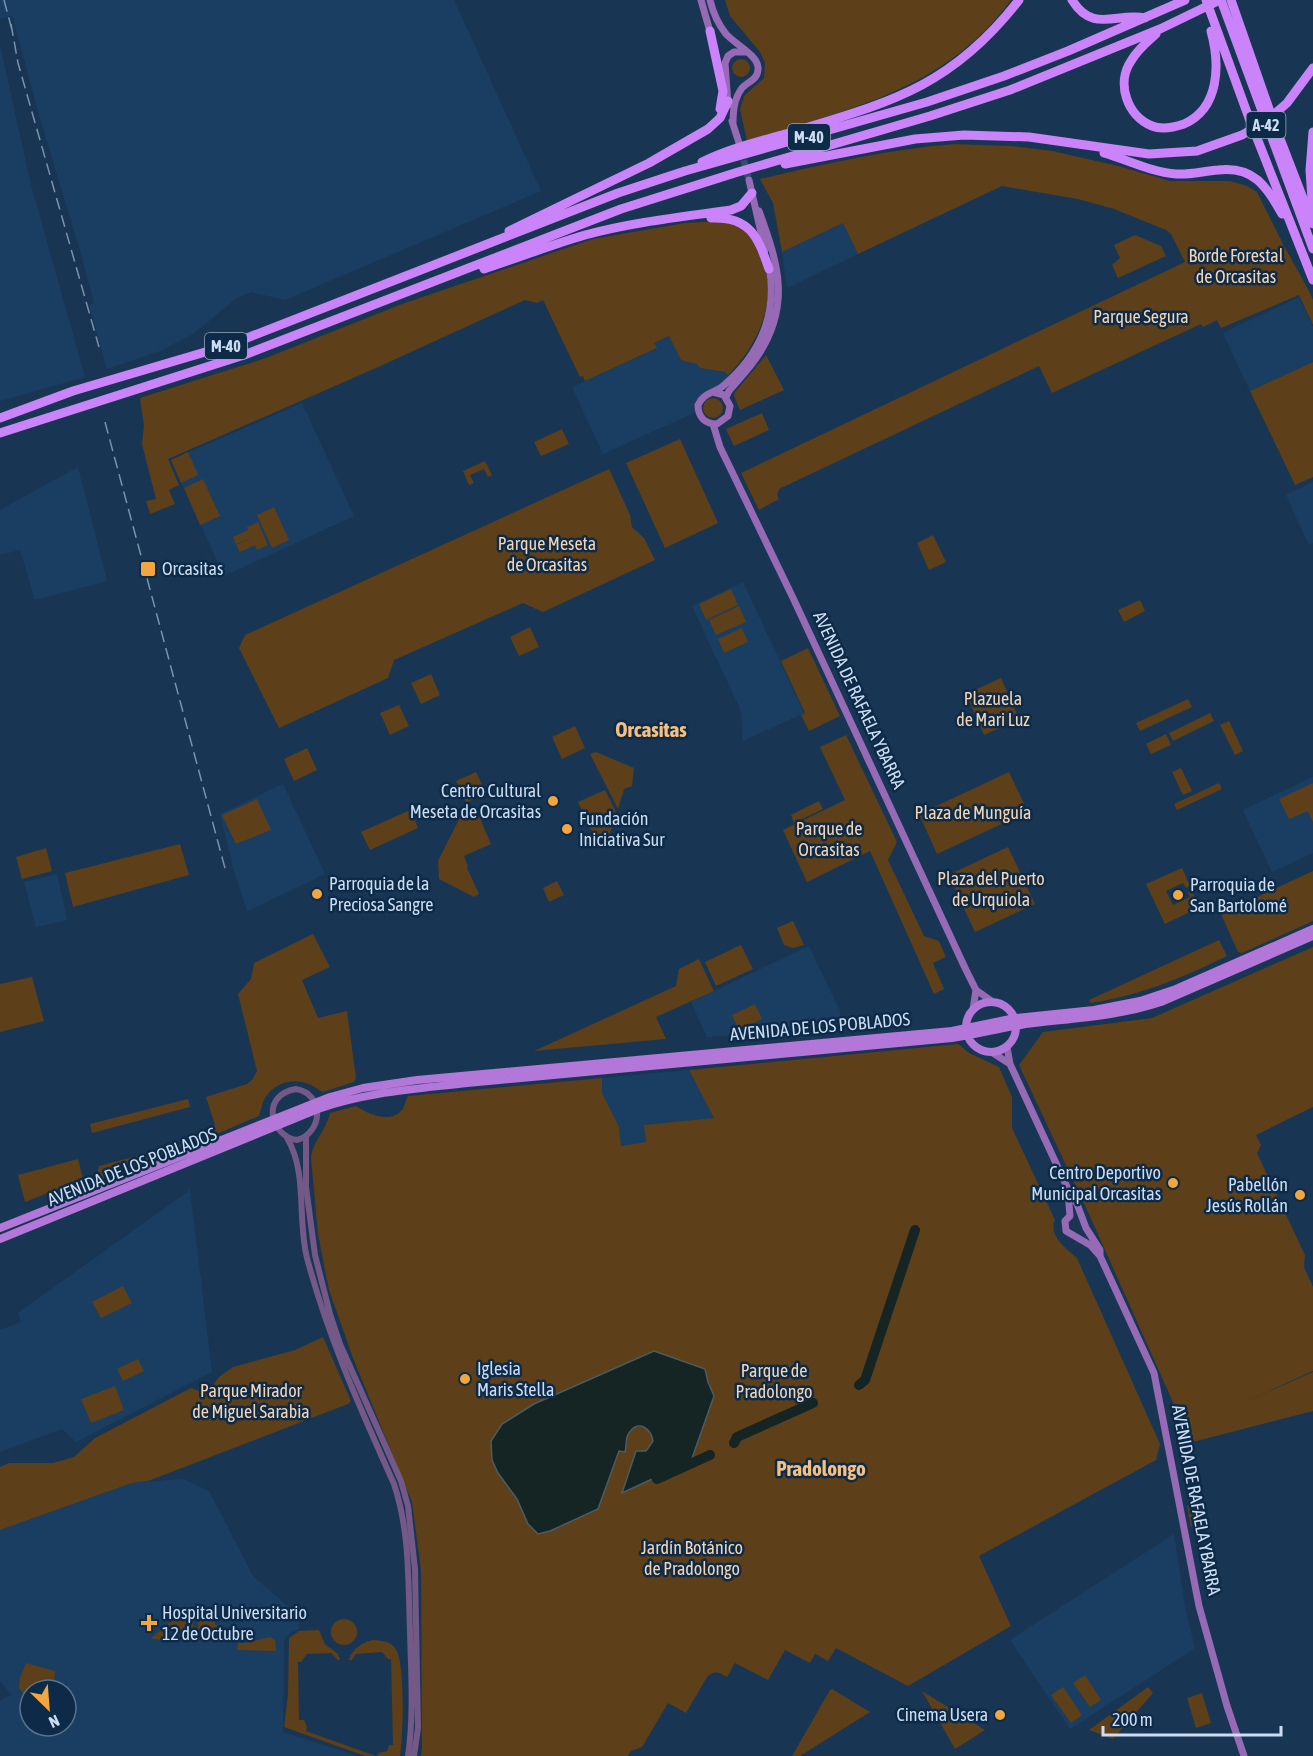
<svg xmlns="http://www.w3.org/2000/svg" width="1313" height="1756" viewBox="0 0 1313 1756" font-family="'Asap Condensed',sans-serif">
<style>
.built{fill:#1a3e62;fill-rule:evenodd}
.green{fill:#5d3f19}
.water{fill:#142524;stroke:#4b5c62;stroke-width:1.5}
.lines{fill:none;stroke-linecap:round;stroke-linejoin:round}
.river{stroke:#142524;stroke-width:10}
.secondary-tunnel{stroke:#334f6c;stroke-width:7;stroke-dasharray:7 3.5;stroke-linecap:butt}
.tertiary{stroke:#745887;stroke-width:6}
.secondary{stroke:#976ab5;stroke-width:7}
.primary{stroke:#b277d8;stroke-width:8}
.motorway{stroke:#ca83f8;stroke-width:9}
.rail{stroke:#7b92ab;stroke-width:1.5;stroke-dasharray:12 6;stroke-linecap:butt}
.poi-dot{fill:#f1a640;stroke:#0d2b49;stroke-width:2}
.labels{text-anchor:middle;stroke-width:5;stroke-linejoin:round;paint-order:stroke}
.shield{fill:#0d2b49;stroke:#93a8bf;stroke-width:1.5}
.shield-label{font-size:16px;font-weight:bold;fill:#ccddf1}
.park-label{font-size:18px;fill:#f5d5b1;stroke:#0d2b49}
.poi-label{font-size:18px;fill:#ccddf1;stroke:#0d2b49;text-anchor:start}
.street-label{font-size:18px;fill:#ccddf1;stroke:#0d2b49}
.quarter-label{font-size:21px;font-weight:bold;fill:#f4bf80;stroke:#0d2b49}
</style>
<rect width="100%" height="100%" fill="#183654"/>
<path class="built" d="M0,0H454L541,191L285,300L251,292L237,298L193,334L160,351L107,369L89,305L94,303L82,257L39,115L12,15L0,19Z
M0,45L31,185L85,377L0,401Z
M843,223L858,254L787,288L782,252Z
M1299,297L1313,327V362L1250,391L1223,333Z
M670,336L681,360L697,364L700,368L725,372L731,378L710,393L694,413L603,454L572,387L656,349L654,343Z
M302,403L354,516L224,576L171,460Z
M78,467L107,581L35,600L20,550L0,555V510Z
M1313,482V543L1309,545L1286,495Z
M743,582L804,713L743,741L741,711L692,606Z
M1313,777V853L1272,872L1243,810Z
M283,784L325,874L247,911L234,871L220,814Z
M57,874L67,920L36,927L24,882Z
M809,946L840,1011V1017L832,1028L707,1037L691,1002Z
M689,1070L715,1119L645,1125L646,1142L621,1146L602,1093V1078Z
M190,1190L212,1372L76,1442L62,1429L0,1452V1330L21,1322L18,1313Z
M183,1479L209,1491L253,1576L299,1616V1629L291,1632L284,1640L283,1732L357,1756H0V1700L12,1695L0,1681V1530L132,1483ZM30,1690H66V1726H30Z
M1174,1534L1185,1607L1195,1648L1070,1729L1010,1640Z"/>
<path class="green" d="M725,0H1011C944,91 848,109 747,141L740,109L744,96L764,78L765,63L760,52L730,16Z
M732 68a9 9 0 1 1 18 0a9 9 0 1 1-18 0Z
M955,144L1011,146L1052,151L1118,166L1170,181H1230L1247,186L1257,192L1283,244L1309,291L1313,300V325L1299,295L1221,328L1217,320L1203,327L1201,324L1052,393L1039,366L779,489L777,495L779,499L759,510L741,473L1185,262L1171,234L1166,230L1114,209L1078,199L1002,186L858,254L843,223L782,252L773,203L760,179C825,164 889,149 955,144Z
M724,221L748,230C753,242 760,253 764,264C777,305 756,347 728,375L725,372L700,368L697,364L681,360L669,336L654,343L657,348L585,381L583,376L580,377L543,300L537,303L525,300L376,368L168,459L179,485L169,490L175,504L150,514L146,501L156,499L142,444L144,426L140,398L266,358L402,304L593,239L685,223Z
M1135,235L1161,246L1166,256L1118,278L1112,265L1120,258L1114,245Z
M766,355L784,390L740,410L734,396L735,392Z
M1313,362V477L1295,485L1250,391Z
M703 408a10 10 0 1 1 20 0a10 10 0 1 1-20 0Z
M762,413L769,430L734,446L726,429Z
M562,429L569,444L541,456L534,442Z
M680,439L718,523L665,548L626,463Z
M188,452L198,475L181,483L171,460Z
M485,461L492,475L488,477L484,469L470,475L474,483L469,485L463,471Z
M609,469L630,515L632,527L644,538L655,560L543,612L523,603L394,660L388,678L279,728L239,648L245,635Z
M203,479L220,516L200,525L184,488Z
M274,507L289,540L272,548L257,515Z
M258,522L268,545L257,550L255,545L240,552L236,545L252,538L236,544L233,537L248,530L247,527Z
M933,535L946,562L929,570L917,543Z
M731,589L738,605L706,620L699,604Z
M1140,600L1145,611L1124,622L1118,610Z
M739,606L746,622L716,635L709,620Z
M530,627L539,647L519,656L510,637Z
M742,628L748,642L724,653L718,639Z
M808,648L840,716L809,731L801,715L805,713L781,661Z
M431,674L440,695L421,704L411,683Z
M1001,678L1019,719L984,735L966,694Z
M1188,699L1192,707L1140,731L1136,723Z
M399,705L409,726L390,735L380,713Z
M1210,713L1214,721L1173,741L1169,733Z
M1229,721L1243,751L1235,755L1220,725Z
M575,726L585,748L562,759L552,737Z
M1166,734L1171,745L1151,754L1146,744Z
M846,735L897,842L888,860L924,936L939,941L946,957L933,963L944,989L934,994L870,851L807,882L783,830L845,800L820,747Z
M307,748L317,770L294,781L284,759Z
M596,752L634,768L632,786L624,789L618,809L590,754Z
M1181,768L1192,791L1183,795L1172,772Z
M476,772L486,793L466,803L456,781Z
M1009,772L1028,812L937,854L919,814Z
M1219,783L1222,789L1177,810L1174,804Z
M1313,783V822L1308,811L1289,819L1279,799Z
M605,790L616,812L610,834L596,840L578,802Z
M257,799L271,830L236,844L222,815Z
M819,801L823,809L794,823L791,815Z
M476,809L491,844L464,856L468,866L467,868L479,894L474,897L439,879L438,861L454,829L461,816Z
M410,810L418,828L370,850L361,832Z
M180,844L189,875L73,907L65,873Z
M1008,847L1035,904L975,932L948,875Z
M46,848L52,871L22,879L16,857Z
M1182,868L1190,886L1186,888L1183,883L1166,891L1173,905L1190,897L1188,893L1192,891L1200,907L1165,924L1146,884Z
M1313,871V921L1242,953L1238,952L1221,914Z
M557,881L564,895L549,902L543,888Z
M793,921L804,945L793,948L784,945L777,928Z
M313,934L330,967L302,980L318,1018L347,1011L356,1078L354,1082L323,1092C318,1090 316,1087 311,1085C294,1077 275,1082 265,1098C262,1103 261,1110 259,1116L207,1138L209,1127L215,1125L206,1097L247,1084L252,1080L257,1071L238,994L251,979L254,963Z
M1219,940L1227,956C1180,979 1141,995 1090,1003L1089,1000Z
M741,945L753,969L716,986L705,962Z
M1313,947V1107L1256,1135L1261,1145L1257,1153L1305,1255L1304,1267L1313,1287V1371L1236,1406L1313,1372V1411L1189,1443L1180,1432L1185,1429L1088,1212L1019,1065L1043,1032L1152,1018Z
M699,959L714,991L656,1017L666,1039L534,1051L676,986L679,969Z
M32,977L44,1021L0,1032V984Z
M755,1004L762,1019L739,1030L732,1015Z
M958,1044L969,1053L999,1067L1012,1097V1128L1055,1220C1048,1236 1067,1249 1077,1258L1160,1444L1156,1460L979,1556L1011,1626L908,1686L836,1648L828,1661L815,1654L810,1663L785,1650L768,1680L735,1663L727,1677C719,1672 714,1670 707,1677L686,1713L668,1703L642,1747L631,1751L628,1756H421L422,1747L421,1570L412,1502L353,1358L329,1290L318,1234L311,1158C313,1140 325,1133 330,1113L356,1106C368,1114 390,1124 402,1110C404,1107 406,1100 408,1096L602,1078V1093L619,1127L621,1146L646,1142L644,1125L714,1118L689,1070Z
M188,1099L190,1107L92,1133L90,1124Z
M201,1139L107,1178H102L98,1172L99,1166Z
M78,1159L83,1179L25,1202L18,1175Z
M123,1286L132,1303L101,1318L92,1302Z
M323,1337L351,1401L348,1404L148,1481L132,1483L0,1530V1467L9,1463H53L74,1457L95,1438L191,1388L201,1392H208L220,1376L233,1367L295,1350Z
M138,1359L144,1371L123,1381L117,1369Z
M115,1386L124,1410L91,1423L81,1399Z
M1198,1502L1207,1512L1191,1527L1187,1506Z
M178,1616L193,1621V1637L170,1628L165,1641L151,1638Z
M211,1617L221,1633L198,1638V1622Z
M331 1632a13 13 0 1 1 26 0a13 13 0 1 1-26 0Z
M319,1630L325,1644L338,1654L340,1660H338L331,1653L307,1654L301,1662H298L299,1720H304L307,1727L306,1731L376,1756H365L284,1727L288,1694L289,1638L299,1631Z
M270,1637L275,1640L276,1651L237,1650L238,1643H246Z
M374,1640C382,1641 390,1641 395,1648C406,1661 403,1738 400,1756H377L379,1753L387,1751L389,1745H393L391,1659H388L382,1652L356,1654L352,1660H349C351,1650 364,1641 374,1640Z
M26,1663L55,1671L54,1685L52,1690H30V1702L19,1688L20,1678Z
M1085,1675L1101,1700L1090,1707L1073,1683Z
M1063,1687L1082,1715L1071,1723L1051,1695Z
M1148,1687L1153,1693L1113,1739L1089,1730Z
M832,1689L870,1712L800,1756H792L830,1690Z
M922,1691L985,1730L955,1749Z
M1202,1693L1211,1723L1196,1728L1187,1698Z"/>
<path class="water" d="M654,1351L705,1369L708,1382L714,1396L691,1461L622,1493L636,1451H646L653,1441C652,1429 638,1419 629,1433C625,1438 627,1445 625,1452L619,1451L598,1509L550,1531L538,1534L528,1524L517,1499L498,1473L492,1460L491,1441L502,1424L534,1404Z"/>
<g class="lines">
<path class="river" d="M859,1385L865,1380L915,1230
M734,1443L737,1437L813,1403
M656,1477L657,1479L710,1455"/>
<path class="secondary-tunnel" d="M741,150L749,180"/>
<path class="tertiary" d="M296,1089C325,1094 323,1133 297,1140C270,1136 260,1095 296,1089Z
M306,1136V1187L315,1255L330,1314L340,1344L401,1481L408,1506L415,1569L418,1728L414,1756
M287,1138C308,1173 297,1219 307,1258C328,1337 361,1410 394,1484C410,1532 408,1581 410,1631C411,1672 414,1715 408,1756"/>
<path class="secondary" d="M701,0L711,35
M710,0C713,13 718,24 726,34C735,44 757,55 758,67C759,80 748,81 742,88C734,99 733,111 733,124
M728,105L725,63L728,56L734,52H746
M732,121L739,143
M749,180L765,250
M713,392L724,395L730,406L728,416L717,424C705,424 698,417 698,405C703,393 714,393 723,386C760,355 778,314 769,266
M726,397L729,391C739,379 751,367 759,354C791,304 778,263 759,211
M713,424L720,447L794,600L966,970L976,990L993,1002
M973,1009L976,990
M1007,1047L1010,1064L1067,1187L1077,1204L1086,1228L1100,1250V1256L1154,1373L1199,1606L1227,1706L1244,1756
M993,1053L1010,1064
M1068,1192L1070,1216L1065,1221L1066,1231L1090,1245L1100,1256"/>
<path class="primary" d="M966 1027a25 25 0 1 1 50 0a25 25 0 1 1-50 0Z
M0,1228L330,1097L363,1088L417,1080L952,1031L1015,1018L1094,1010L1140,1001L1176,989L1313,929
M0,1239L318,1109C366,1092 416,1089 467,1083L952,1038C980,1034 1007,1026 1034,1023C1077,1018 1119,1016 1161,1002L1313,936"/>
<path class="motorway" d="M1072,0C1093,34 1117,12 1145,18
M1206,0L1249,118L1313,280
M1221,0L1313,249
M1231,0L1275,126L1313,224
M710,31L723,91L720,109
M1156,34C1147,42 1137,50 1131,61C1116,83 1127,116 1152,126C1162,130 1175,127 1184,124C1220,108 1220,64 1211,31
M1104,153C1128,160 1151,172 1176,174C1190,175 1204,171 1218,170C1254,166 1266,186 1282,214
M702,162C728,149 757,142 785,134C887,103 950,89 1019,0
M785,164L915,139L964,135L1029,137L1149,154L1197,151L1242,135L1269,119L1287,103L1313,68
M1313,215L1310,170L1313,132
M711,218C750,216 758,237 769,269
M509,231L649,163L708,129L720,118L728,101
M484,269C517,258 551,245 585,235C633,222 681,217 731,210L741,206L752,193
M0,418L73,391L229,345L618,193L685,171L927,102L1004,76L1068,51L1185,0
M0,433L244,355L621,209L738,172L930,116L1010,90L1160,29L1220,0"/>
<path class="rail" d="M4,0L12,30
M11,24L18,63L99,347
M105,422L226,872"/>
</g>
<g class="poi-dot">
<rect x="140" y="561" width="16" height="16" rx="3"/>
<circle cx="553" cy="801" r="6"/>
<circle cx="567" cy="829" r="6"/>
<circle cx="317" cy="894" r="6"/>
<circle cx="1178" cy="895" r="6"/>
<circle cx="1173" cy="1183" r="6"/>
<circle cx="1300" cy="1195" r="6"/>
<circle cx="465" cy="1379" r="6"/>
<path d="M146 1614h6v6h6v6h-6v6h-6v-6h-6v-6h6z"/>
<circle cx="1000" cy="1715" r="6"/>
</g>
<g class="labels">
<g class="shield">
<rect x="1246.5" y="112" width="39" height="26" rx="4.5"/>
<rect x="788" y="124" width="42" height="26" rx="4.5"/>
<rect x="205" y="333" width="42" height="26" rx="4.5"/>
</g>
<g class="shield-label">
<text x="1266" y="131">A-42</text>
<text x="809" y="143">M-40</text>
<text x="226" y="352">M-40</text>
</g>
<g class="park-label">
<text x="1236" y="262">Borde Forestal<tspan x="1236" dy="21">de Orcasitas</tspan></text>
<text x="1141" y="323">Parque Segura</text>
<text x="547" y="550">Parque Meseta<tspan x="547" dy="21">de Orcasitas</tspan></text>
<text x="993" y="705">Plazuela<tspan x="993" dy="21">de Mari Luz</tspan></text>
<text x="973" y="819">Plaza de Munguía</text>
<text x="829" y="835">Parque de<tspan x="829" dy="21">Orcasitas</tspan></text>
<text x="991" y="885">Plaza del Puerto<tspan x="991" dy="21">de Urquiola</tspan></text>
<text x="774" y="1377">Parque de<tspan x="774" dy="21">Pradolongo</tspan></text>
<text x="251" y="1397">Parque Mirador<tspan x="251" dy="21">de Miguel Sarabia</tspan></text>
<text x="692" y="1554">Jardín Botánico<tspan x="692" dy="21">de Pradolongo</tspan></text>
</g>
<g class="poi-label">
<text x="162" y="575">Orcasitas</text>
<text x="541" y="797" text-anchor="end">Centro Cultural<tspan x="541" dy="21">Meseta de Orcasitas</tspan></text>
<text x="579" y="825">Fundación<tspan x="579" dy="21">Iniciativa Sur</tspan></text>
<text x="329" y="890">Parroquia de la<tspan x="329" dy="21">Preciosa Sangre</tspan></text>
<text x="1190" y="891">Parroquia de<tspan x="1190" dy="21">San Bartolomé</tspan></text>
<text x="1161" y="1179" text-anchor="end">Centro Deportivo<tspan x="1161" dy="21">Municipal Orcasitas</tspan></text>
<text x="1288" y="1191" text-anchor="end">Pabellón<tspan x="1288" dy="21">Jesús Rollán</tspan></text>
<text x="477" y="1375">Iglesia<tspan x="477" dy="21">Maris Stella</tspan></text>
<text x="162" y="1619">Hospital Universitario<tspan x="162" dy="21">12 de Octubre</tspan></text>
<text x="988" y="1721" text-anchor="end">Cinema Usera</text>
</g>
<g class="street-label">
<text transform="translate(859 700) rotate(65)" y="6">AVENIDA DE RAFAELA YBARRA</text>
<text transform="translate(820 1027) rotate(-5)" y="6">AVENIDA DE LOS POBLADOS</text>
<text transform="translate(132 1167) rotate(-22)" y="6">AVENIDA DE LOS POBLADOS</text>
<text transform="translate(1196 1500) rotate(79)" y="6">AVENIDA DE RAFAELA YBARRA</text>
</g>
<g class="quarter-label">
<text x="651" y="737">Orcasitas</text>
<text x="821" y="1476">Pradolongo</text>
</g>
</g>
<g transform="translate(48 1708) rotate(155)"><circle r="28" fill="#0d2b49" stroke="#59728c" stroke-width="1.5"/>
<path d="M0-4.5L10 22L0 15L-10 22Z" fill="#f1a640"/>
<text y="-9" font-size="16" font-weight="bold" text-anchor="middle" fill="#ccddf1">N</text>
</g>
<path d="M1103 1726v9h178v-9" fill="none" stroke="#ccddf1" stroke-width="3"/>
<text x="1112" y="1726" font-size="18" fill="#ccddf1" stroke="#0d2b49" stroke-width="4.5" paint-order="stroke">200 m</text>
</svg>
